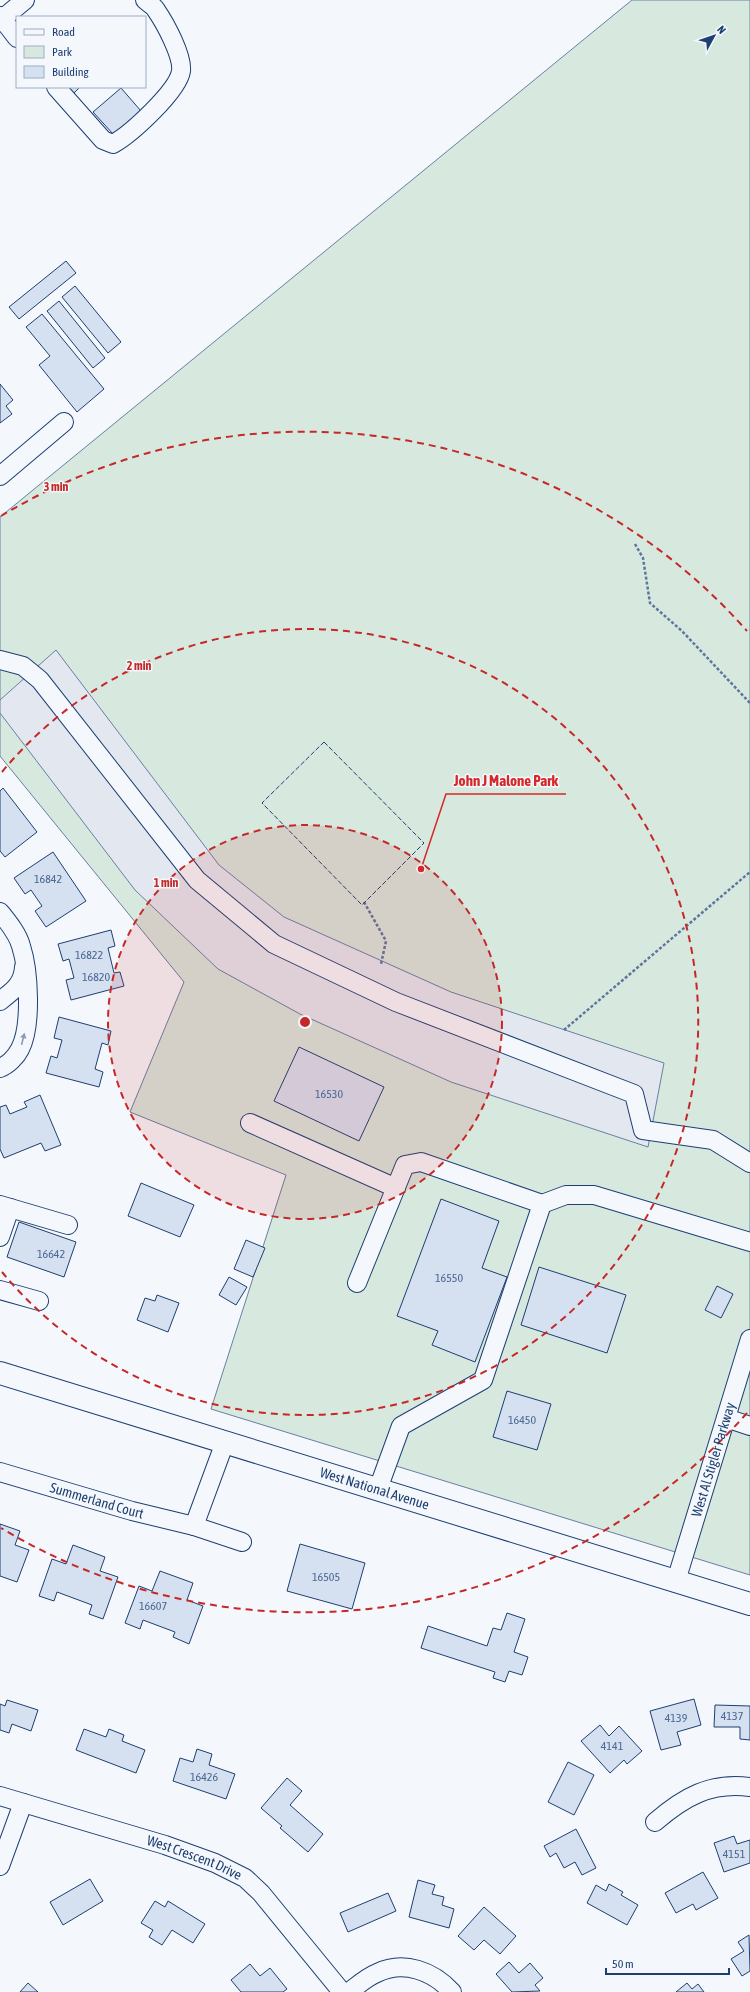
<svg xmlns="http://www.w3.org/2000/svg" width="750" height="1992" viewBox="0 0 750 1992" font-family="'Asap Condensed',sans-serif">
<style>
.green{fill:#d7e8df;stroke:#687fa3}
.parking{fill:#e3e8f0;stroke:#687fa3}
.building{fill:#d5e0f0;stroke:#1d3f73}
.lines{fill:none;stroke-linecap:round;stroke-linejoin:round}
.minor-casing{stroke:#1d3f73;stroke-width:20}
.major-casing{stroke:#1d3f73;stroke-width:24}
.path{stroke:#5e769c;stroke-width:2.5;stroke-dasharray:3 2;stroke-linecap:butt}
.minor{stroke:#f4f7fb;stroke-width:18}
.major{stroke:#f4f7fb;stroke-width:22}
.fence{stroke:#1d3f73;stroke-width:1;stroke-dasharray:5 2;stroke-linecap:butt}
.oneway{fill:#889bb7}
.ring{fill:none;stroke:#c62828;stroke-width:2;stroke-dasharray:7 5}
.labels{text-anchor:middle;stroke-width:3;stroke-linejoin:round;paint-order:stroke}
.number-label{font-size:12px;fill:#4b6792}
.street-label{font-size:14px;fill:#1d3f73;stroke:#f4f7fb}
.centre{fill:#c62828;stroke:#f4f7fb;stroke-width:2}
.ring-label{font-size:12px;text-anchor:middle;font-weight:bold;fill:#c62828;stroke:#f4f7fb;stroke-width:3;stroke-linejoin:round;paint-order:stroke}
.leader{fill:none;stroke:#d62828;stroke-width:1.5}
.callout-dot{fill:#d62828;stroke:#f4f7fb;stroke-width:1.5}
.callout-label{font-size:15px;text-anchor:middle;font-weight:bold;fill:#d62828;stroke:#f4f7fb;stroke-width:3;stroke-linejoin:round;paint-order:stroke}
</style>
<rect width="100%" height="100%" fill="#f4f7fb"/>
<path class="green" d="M632,0H750V1575L211,1409L286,1175L130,1112L184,982L0,756V517Z"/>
<path class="parking" d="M56,650L219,865L284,917L451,992L664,1063L648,1147L451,1082L300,1014L218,969L135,890L0,713V700Z"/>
<path class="building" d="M66,87H80L73,94Z
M121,88L141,111L114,135L93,112Z
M66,261L76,273L19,319L9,307Z
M75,286L121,342L108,353L62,297Z
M59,301L105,358L93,368L47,311Z
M42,314L104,389L77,412L39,365L50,356L26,327Z
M0,384L13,400L6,406L12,414L0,423Z
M3,788L37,832L5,857L0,851V791Z
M53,852L86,901L46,927L35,911L42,906L31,890L25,894L14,878Z
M111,930L115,946L108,948L114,973L120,972L124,986L71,1000L66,980L74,978L69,959L63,961L58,944Z
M59,1017L111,1031L108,1045L102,1043L95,1069L103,1072L99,1087L46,1073L51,1056L57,1058L62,1040L54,1038Z
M299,1047L384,1087L359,1141L274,1101Z
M40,1095L61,1145L45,1151L41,1143L4,1158L0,1149V1107L6,1105L10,1114L27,1107L24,1102Z
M141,1183L194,1205L180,1237L128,1216Z
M441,1199L499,1221L482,1268L507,1277L475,1362L432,1345L438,1331L397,1316Z
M19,1222L76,1242L64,1277L7,1257Z
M246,1240L265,1248L253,1277L234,1269Z
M539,1267L626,1295L607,1353L521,1325Z
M229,1277L247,1287L236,1305L219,1295Z
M717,1286L733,1294L721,1318L705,1310Z
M157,1295L179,1303L168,1332L137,1320L145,1298L155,1301Z
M507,1391L551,1404L537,1450L493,1437Z
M0,1524L20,1531L15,1545L29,1550L17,1582L0,1576Z
M300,1544L365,1563L352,1609L287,1591Z
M73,1545L105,1557L100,1571L118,1577L103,1619L89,1614L92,1605L57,1592L54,1601L39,1596L52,1559L66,1564Z
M160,1571L193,1583L187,1600L203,1606L189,1644L173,1637L175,1632L143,1620L140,1629L125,1623L139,1586L152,1591Z
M507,1613L525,1619L514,1652L528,1657L522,1675L509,1671L505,1682L493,1678L495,1672L421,1648L428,1626L487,1646L493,1628L501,1630Z
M694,1699L701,1725L677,1732L681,1745L661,1750L650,1711Z
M7,1700L38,1710L31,1731L12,1724L9,1733L0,1730V1704L5,1706Z
M715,1705L750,1706V1740L740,1739V1727H714Z
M600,1725L609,1736L619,1726L642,1751L627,1764L624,1760L610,1773L581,1741Z
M84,1729L106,1737L109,1729L124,1735L122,1741L145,1750L136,1773L76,1750Z
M197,1749L212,1754L209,1765L235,1774L226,1799L173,1781L180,1758L193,1762Z
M568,1762L594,1775L574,1815L548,1802Z
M287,1778L302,1791L290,1805L323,1834L308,1852L280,1828L282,1826L261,1808Z
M576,1829L596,1868L582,1875L575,1862L564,1868L556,1853L550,1857L544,1846Z
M734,1836L737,1844L750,1840V1863L724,1872L714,1843Z
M703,1872L718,1898L696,1910L693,1904L676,1913L665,1893Z
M90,1879L103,1901L63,1925L50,1902Z
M418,1880L435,1885L432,1894L444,1897L442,1905L454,1909L449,1928L409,1917Z
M609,1884L623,1892L621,1895L638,1905L627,1925L587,1903L596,1885L606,1891Z
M388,1893L396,1911L348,1932L340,1913Z
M155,1901L165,1907L168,1901L205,1924L193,1943L172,1930L162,1945L149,1937L153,1930L141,1923Z
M484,1907L516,1936L500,1954L484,1940L474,1950L458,1936Z
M749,1935L750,1971L742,1976L731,1959L744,1951L738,1942Z
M509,1962L519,1973L530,1963L543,1978L535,1985L540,1991L512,1992L496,1974Z
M250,1964L260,1976L270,1968L287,1989L283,1992H241L231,1980Z
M28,1983L38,1992H20Z
M687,1983L692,1989L698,1984L704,1992H676Z"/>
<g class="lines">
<g class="minor-casing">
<g id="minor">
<path d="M0,16L17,38"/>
<path d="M2,19L25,0"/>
<path d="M56,87L103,140L113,144C131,134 178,91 181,71C183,56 165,23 156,10C154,6 148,3 145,0"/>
<path d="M0,476L64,422"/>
<path d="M0,660L23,666L40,680L197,880L274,944L396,1002L634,1094L643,1130L713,1140L750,1163"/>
<path d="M0,912C8,922 18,934 21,946C29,971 32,1026 20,1049C16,1057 8,1065 0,1068"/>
<path d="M0,1001C13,991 23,984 24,967"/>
<path d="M250,1123L396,1188"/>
<path d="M0,1205L68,1225"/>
<path d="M0,1237L10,1208"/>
<path d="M357,1283L405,1165L421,1162L542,1204"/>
<path d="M0,1290L39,1301"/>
<path d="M726,1418L750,1426"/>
<path id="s1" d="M0,1472L132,1511L194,1526L242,1542"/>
<path d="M378,1489L401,1426L483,1380L542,1204L566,1195H594L750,1242"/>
<path d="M194,1526L225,1442"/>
<path id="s2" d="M676,1581L750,1339"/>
<path id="s3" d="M0,1796L165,1845L215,1863L245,1878L261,1893L342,1992"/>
<path d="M655,1822C684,1797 710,1782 750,1787"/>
<path d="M0,1866L23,1803"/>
<path d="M349,1992C358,1985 367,1977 377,1973C404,1960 433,1971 452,1992"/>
</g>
</g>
<g class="major-casing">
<g id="major">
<path id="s4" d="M0,1373L750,1604"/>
</g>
</g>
<path class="path" d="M635,544L643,558L650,603L682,631L750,703
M364,902L386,941L381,964
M564,1030L750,872"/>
<use href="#minor" class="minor"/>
<use href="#major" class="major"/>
<path class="fence" d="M324,742L424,843L362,905L262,803Z"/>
</g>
<defs><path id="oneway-solid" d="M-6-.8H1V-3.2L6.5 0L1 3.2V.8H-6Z"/></defs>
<use class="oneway" href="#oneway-solid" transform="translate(23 1039) rotate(-76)"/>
<circle cx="305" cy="1022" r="197" fill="#c62828" fill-opacity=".12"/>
<g class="ring">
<circle cx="305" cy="1022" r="197"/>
<path d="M2 772A393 393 0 1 1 2 1272"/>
<path d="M747 1413A590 590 0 0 1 1 1528M1 516A590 590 0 0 1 747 631"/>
</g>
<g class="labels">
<g class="number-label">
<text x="48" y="883">16842</text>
<text x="89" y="959">16822</text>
<text x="96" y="981">16820</text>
<text x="329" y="1098">16530</text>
<text x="51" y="1258">16642</text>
<text x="449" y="1282">16550</text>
<text x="522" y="1424">16450</text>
<text x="326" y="1581">16505</text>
<text x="153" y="1610">16607</text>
<text x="732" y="1720">4137</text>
<text x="676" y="1722">4139</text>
<text x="612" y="1750">4141</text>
<text x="204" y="1781">16426</text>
<text x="734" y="1858">4151</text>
</g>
<g class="street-label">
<text dy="5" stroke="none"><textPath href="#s2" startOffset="127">West Al Stigler Parkway</textPath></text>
<text dy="5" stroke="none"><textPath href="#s4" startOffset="392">West National Avenue</textPath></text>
<text dy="5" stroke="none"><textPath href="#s1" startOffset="101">Summerland Court</textPath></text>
<text dy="5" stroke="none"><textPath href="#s3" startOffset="204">West Crescent Drive</textPath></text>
</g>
</g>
<circle cx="305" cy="1022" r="6" class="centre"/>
<g class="ring-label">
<text x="56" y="491">3 min</text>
<text x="139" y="670">2 min</text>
<text x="166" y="887">1 min</text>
</g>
<path class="leader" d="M421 869L446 794H566"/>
<circle class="callout-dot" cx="421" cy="869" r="4"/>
<g class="callout-label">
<text x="506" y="786">John J Malone Park</text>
</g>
<rect x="16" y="16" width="130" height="72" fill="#f4f7fb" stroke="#9eadc5"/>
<rect x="24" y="29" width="20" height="6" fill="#f4f7fb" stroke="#9eadc5"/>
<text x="52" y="36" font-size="12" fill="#1d3f73">Road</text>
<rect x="24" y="46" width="20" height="12" fill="#d7e8df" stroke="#9eadc5"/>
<text x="52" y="56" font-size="12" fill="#1d3f73">Park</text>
<rect x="24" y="66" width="20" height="12" fill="#d5e0f0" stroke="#9eadc5"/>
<text x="52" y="76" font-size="12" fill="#1d3f73">Building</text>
<g transform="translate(714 36) rotate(50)" stroke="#f4f7fb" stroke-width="3" paint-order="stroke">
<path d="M0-3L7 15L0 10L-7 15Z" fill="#1d3f73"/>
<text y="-6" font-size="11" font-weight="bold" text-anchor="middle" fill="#1d3f73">N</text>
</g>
<path d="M606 1968v6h123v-6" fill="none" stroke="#1d3f73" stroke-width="2"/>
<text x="612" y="1968" font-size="12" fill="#1d3f73" stroke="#f4f7fb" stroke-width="3" paint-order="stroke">50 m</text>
</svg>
